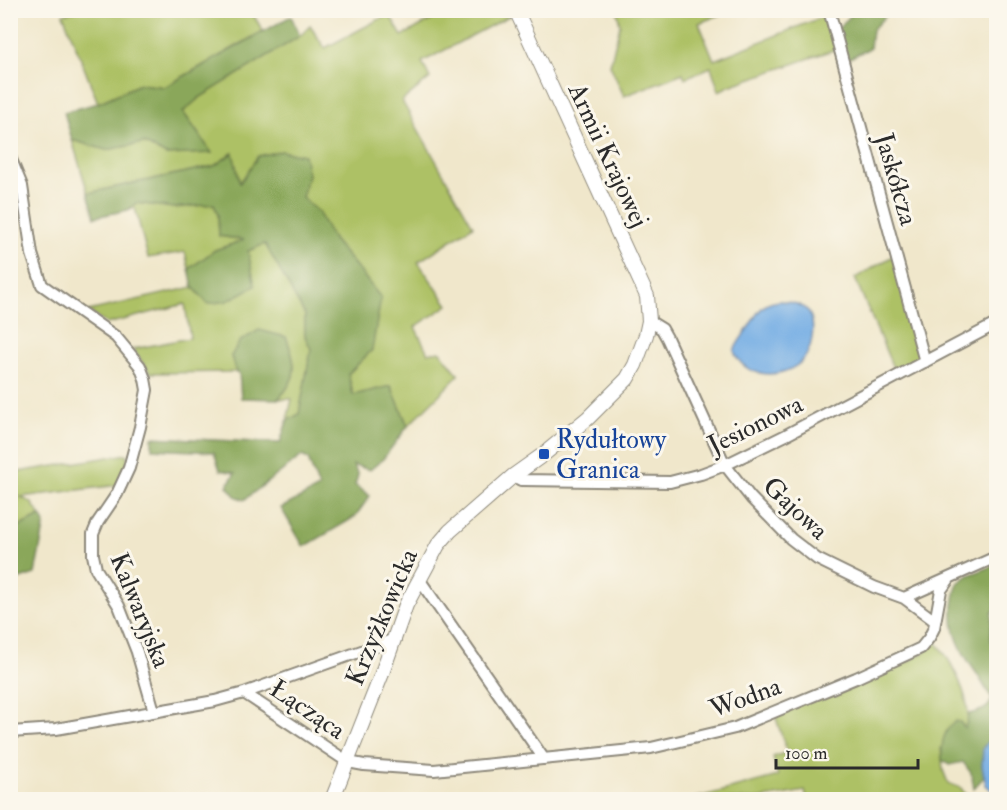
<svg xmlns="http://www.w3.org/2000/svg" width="1007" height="810" viewBox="0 0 1007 810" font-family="'IM FELL Double Pica',serif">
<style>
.green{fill:#adc165;stroke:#6c7648;stroke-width:1.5}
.forest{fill:#8aa75a;stroke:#5a6942;stroke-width:1.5}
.water{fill:#74ade4;stroke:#506c88;stroke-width:1.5}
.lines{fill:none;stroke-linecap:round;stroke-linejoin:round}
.minor-casing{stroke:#8e897b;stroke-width:14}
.tertiary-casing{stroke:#8e897b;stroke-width:16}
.minor{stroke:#fff;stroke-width:10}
.tertiary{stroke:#fff;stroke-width:14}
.transit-dot{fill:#1a4fb4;stroke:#fbf7ec;stroke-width:2}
.labels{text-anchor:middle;stroke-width:6;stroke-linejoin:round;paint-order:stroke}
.street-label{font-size:26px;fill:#2b2b2b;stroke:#fbf7ec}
.transit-label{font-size:26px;fill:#164399;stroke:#fbf7ec;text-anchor:start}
</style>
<rect width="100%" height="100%" fill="#fbf7ec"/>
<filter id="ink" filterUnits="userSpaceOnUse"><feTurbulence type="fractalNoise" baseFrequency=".0167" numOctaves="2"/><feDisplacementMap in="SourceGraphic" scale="12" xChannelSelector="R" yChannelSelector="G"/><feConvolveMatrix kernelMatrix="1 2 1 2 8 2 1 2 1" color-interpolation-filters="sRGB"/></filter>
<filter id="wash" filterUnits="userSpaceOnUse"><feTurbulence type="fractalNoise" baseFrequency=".008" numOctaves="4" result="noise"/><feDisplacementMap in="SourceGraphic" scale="24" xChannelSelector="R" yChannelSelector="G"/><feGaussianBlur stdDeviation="1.35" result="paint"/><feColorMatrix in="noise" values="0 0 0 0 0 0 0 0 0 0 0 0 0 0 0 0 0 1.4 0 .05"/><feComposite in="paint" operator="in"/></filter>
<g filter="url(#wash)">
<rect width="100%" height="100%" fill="#f0e7cb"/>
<path class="green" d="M79,10L251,11L263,31L165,87L140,84L98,103L63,14Z
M448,11H510L511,15L422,62L430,78L402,101L473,226L418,262L448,305L415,327L428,353L440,351L459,375L408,426L391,386L354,396L348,374L372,350L359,270L334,241L318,212L302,197L308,175L239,183L232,153L214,166L88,193L72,140L106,150L144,143L166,155L211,152L183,112L199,98L300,36L310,26L325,48L389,14L402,36Z
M617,11H730L699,23L714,60L825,16L836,49L729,86L719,91L711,67L685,78L683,73L624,96L610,65L620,25Z
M136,203L174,208L214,204L218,215L219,236L245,240L215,250L189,269L185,252L148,258L135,208L128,210Z
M265,243L305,315V336L311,349L299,417L287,421L292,399H278C300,377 296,364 286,337L231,356L236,372L150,373L133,349L190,338L185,304L107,324L88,311L193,287L208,304L248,251Z
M893,256L921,360L896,375L855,278Z
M127,454L128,463L119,485L21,497L31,502L41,516L11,530L12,473Z
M934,640C950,657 975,703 966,727C963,735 948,743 941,748L943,770L948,783L961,788L969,799H807L805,791L759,799L689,800L778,776L773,757L787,752L774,712L911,660L924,652Z"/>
<path class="forest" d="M855,11H890L872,30L870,48L844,61L836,31Z
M291,16L300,36L199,98L183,112L212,153L166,155L144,143L106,150L72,140L64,112L98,103L140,84L165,87Z
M281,151L304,155L308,175L302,197L318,212L334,241L359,270L381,298L372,350L348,374L353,395L391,386L408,426L383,459L370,470L353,465L358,475L355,485L370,496L355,517L304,547L281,508L319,488L308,459L302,456L244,500L235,496L227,486L235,473L220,470L214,452L152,449V437L280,443L287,421L299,414L311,349L305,336V315L265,244L248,251L255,286L227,301L208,304L193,287L189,269L215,250L244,240L219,236L218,215L214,204L174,208L136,203L128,210L95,217L88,193L214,166L233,153L240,183L258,156Z
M259,330L286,337C296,364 300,377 278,399L241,398L239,373L236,372L231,356L240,341Z
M41,516L45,523L35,574L17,580L11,581V530Z
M996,565V608L992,613L991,640L996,648V731L983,748L984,777L974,788L971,773L963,762L949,765L942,760C941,744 943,730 956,721L960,722L965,728L969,714C980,711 989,710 992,698C986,690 982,682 977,674C955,645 946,619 958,583L969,575Z"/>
<path class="water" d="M782,301C790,302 803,305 808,311C817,325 812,353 800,363C779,380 744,378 734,351C737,343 742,337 747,330C757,314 761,301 782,301Z
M996,731V795L986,785L982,766L983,748Z"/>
</g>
<g filter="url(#ink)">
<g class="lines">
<g class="minor-casing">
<path id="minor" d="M829,10L925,362
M10,157L22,186L32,254L42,285L116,337L140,366L145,379L147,390L140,427L129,468L117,494L98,522L93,534V555L96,569L119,606L137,652L154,711
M649,321L662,329L667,338L725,465L751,498L791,539L817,559L874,587L904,598L996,557
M513,476L521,480L670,482L701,474L725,465L786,435L996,324
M419,579L544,759
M904,598L935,621
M244,693L348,762L364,765L434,770L651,748L735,728L856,678L921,648L929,638L934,628L941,590L949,579
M10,732L56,729L215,701L244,693L395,639"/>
</g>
<g class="tertiary-casing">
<path id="tertiary" d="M332,800L381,676L406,605L438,545L450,531L513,476L544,454L588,418L627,379L635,365L646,335L649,321L647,296L516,10"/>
</g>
<use href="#minor" class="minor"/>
<use href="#tertiary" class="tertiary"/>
</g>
</g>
<rect class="transit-dot" x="538" y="448" width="12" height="12" rx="3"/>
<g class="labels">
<g class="street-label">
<text transform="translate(609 155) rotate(65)" y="9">Armii Krajowej</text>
<text transform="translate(897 179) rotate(74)" y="9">Jaskółcza</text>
<text transform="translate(755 424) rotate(-26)" y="9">Jesionowa</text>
<text transform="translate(796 508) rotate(43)" y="9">Gajowa</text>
<text transform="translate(141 610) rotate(68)" y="9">Kalwaryjska</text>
<text transform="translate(381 617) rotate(-67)" y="9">Krzyżkowicka</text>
<text transform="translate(745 697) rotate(-20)" y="9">Wodna</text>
<text transform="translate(308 709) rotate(34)" y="9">Łącząca</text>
</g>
<g class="transit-label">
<text x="556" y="448">Rydułtowy<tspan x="556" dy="30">Granica</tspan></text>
</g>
</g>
<rect width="1007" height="810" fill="none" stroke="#fbf7ec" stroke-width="36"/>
<path d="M776 759v9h142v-9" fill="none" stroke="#2b2b2b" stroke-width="3"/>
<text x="785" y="759" font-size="18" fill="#2b2b2b" stroke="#fbf7ec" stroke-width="4.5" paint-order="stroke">100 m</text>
</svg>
